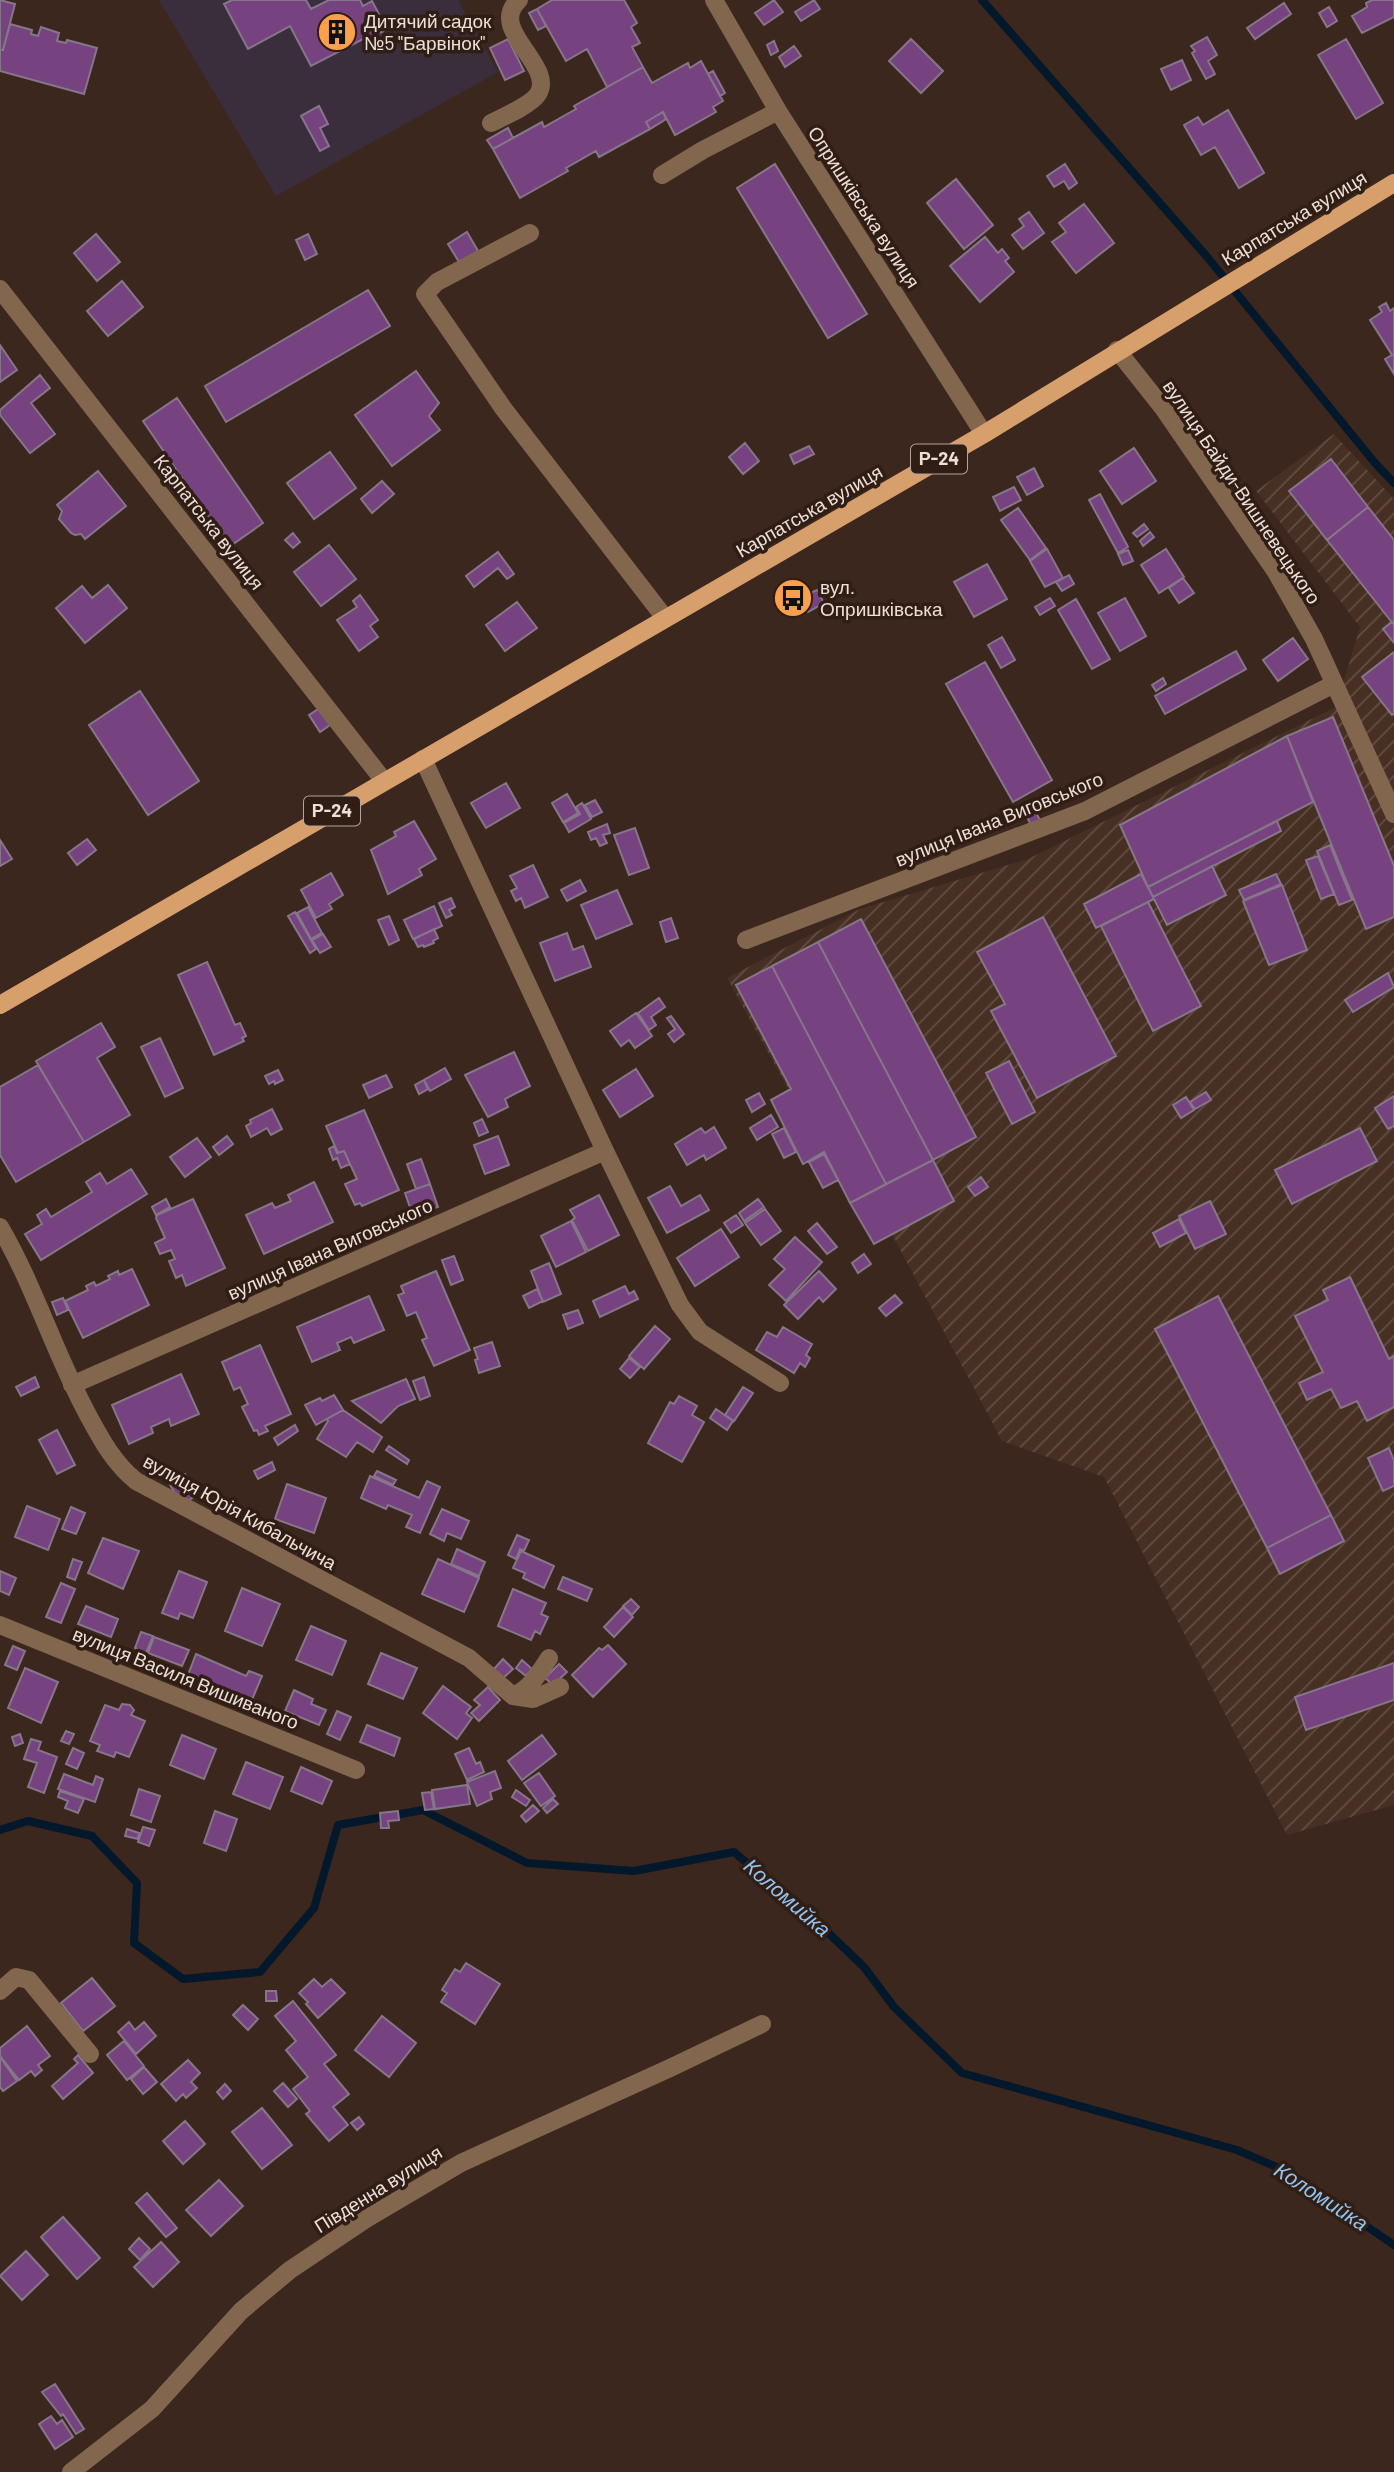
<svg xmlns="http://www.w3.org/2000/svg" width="1394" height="2472" viewBox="0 0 1394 2472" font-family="Barlow,sans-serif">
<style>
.industrial{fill:url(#industrial-furrows)}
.education{fill:#3b2e3c}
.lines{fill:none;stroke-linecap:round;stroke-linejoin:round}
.stream{stroke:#03182a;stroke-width:8}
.building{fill:#764280;stroke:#867689;stroke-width:2}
.minor{stroke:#82674e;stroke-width:18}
.major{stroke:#d79f6b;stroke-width:18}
.labels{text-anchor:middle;stroke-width:7;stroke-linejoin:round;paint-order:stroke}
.shield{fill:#301d14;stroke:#b4a49d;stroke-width:2}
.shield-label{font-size:18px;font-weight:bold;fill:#ecded8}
.poi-label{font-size:19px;fill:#ecded8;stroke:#301d14;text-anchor:start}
.street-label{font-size:19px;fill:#ecded8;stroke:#301d14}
.water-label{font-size:21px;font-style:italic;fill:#90c4f2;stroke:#301d14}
</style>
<defs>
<pattern id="industrial-furrows" width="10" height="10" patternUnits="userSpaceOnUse" patternTransform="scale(1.75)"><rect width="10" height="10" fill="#482f23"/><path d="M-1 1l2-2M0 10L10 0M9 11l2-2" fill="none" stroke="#634d42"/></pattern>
</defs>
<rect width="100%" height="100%" fill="#3b271d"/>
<path class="industrial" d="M1334,434L1394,499V1805L1287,1835L1104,1477L1002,1441L861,1176L838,1179L727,978L860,909L1028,859L1336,707L1360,627L1256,491Z"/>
<path class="education" d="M159,0H458L498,72L276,196Z"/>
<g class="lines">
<path class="stream" d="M982,0L1208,258L1375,463L1394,483
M0,1830L28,1821L92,1836L137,1883L134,1943L183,1979L260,1972L314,1908L338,1825L423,1810L527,1863L634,1871L734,1852L817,1922L864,1967L894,2007L962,2073L1237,2150L1286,2171L1394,2245"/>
</g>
<path class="building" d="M0,0L15,4L3,50H0Z
M232,0H306L311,9L329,0H360L363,6L372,1L387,29L371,38L369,36L311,66L290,26L248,49L224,4Z
M552,0H624L637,23L631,27L640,43L632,47L643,67L607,87L587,49L566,61L537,9Z
M774,0L783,12L764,25L755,13Z
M814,0L820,9L801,21L795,12Z
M1372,0H1394V17L1362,33L1352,16L1367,7L1366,3Z
M1284,3L1291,14L1255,39L1247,28Z
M1329,7L1337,21L1327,27L1319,13Z
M537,9L546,26L538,30L529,13Z
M10,24L32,30L31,34L38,36L41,27L59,33L57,41L66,43L67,40L97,48L84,94L0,71V50H3Z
M1207,37L1217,55L1208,61L1215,74L1206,79L1192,53L1195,51L1191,46Z
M508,39L524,71L505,80L490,48Z
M911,39L943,71L921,93L889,61Z
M1346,39L1383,103L1356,119L1318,55Z
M774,41L778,51L771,55L767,45Z
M794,46L801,56L785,67L779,57Z
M1182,60L1191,80L1171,90L1161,69Z
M701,61L723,101L713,107L716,112L675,135L663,112L646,122L650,129L599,157L596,151L566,168L568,171L520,198L493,149L542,122L544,127L576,109L574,106L643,67L652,83L688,63L690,68Z
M713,71L725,93L720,96L708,74Z
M319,106L328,124L320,128L329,146L320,151L301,116Z
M1228,110L1264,173L1239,188L1215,147L1201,155L1184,125L1198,117L1203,125Z
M663,112L666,119L650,129L646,122Z
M508,128L513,138L493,149L487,140Z
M775,164L867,314L828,338L737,188Z
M1065,164L1077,183L1069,189L1064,181L1054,187L1047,176Z
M956,179L993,225L964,249L927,203Z
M1084,204L1114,243L1076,273L1052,242L1066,232L1059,223Z
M1029,212L1044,233L1023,249L1012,235L1024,226L1019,219Z
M467,232L478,251L459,262L448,244Z
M96,234L120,262L97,281L74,253Z
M308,234L317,254L305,260L296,240Z
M985,237L998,253L1002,249L1009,258L1005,261L1014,272L980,302L950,266Z
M122,281L143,307L108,336L87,311Z
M368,290L390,326L226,422L205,386Z
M1386,303L1390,311L1394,308V374L1385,359L1392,355L1370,320L1382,312L1379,307Z
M0,345L17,370L0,382Z
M416,371L439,403L429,416L440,430L392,466L355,415Z
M40,375L50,388L31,403L55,434L30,453L0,415V410Z
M177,398L263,523L229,547L143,421Z
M745,443L759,461L743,474L729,457Z
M809,446L814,454L794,464L790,455Z
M1134,448L1156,481L1122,504L1100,471Z
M330,452L356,488L314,519L287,483Z
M1331,459L1368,507L1327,540L1289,491Z
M1034,468L1043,486L1027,495L1017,477Z
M98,471L126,506L85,539L81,534L75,535L71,533L59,519L62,511L57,505Z
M382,481L394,494L372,513L361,499Z
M1014,487L1021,500L1000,511L993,497Z
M1100,494L1128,547L1118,553L1089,500Z
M1368,507L1394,540V625L1327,540Z
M1018,508L1046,548L1030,560L1001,520Z
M1144,524L1148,529L1137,537L1133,533Z
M1150,532L1154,537L1143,546L1140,541Z
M293,533L300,542L293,548L285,540Z
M329,545L356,579L321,606L294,572Z
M1047,549L1063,578L1045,587L1030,561Z
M1166,549L1184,577L1159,593L1141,565Z
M1128,550L1133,561L1123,565L1118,554Z
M498,552L514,574L507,579L498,568L474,587L466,576Z
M987,564L1007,599L974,617L954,582Z
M1069,575L1074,584L1062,591L1056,582Z
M1183,578L1194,593L1179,603L1169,588Z
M108,585L127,608L85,643L56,608L82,586L92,598Z
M817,590L824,603L808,612L803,605L811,600L808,594Z
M360,595L378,620L370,626L378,637L359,651L337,620L357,607L353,601Z
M1050,598L1055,606L1040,615L1035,607Z
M1125,598L1146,636L1120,651L1098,613Z
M1076,599L1110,659L1092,669L1058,610Z
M517,602L537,628L505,651L486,625Z
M1392,622L1394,625V643L1383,629Z
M1002,637L1015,660L1001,668L988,645Z
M1293,638L1308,659L1278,681L1263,660Z
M1236,651L1246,669L1165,714L1155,696Z
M1394,652V714L1392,715L1362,677Z
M985,662L1052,780L1013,802L946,684Z
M1163,678L1166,684L1156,691L1152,685Z
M140,691L199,781L148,815L89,725Z
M320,708L330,725L320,732L309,715Z
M1333,717L1394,866V917L1366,929L1287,736Z
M1287,736L1313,802L1148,887L1120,825Z
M506,783L520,808L486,828L471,803Z
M567,794L578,813L563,822L552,803Z
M595,800L602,812L592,817L585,805Z
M582,803L591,819L569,832L564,823L580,814L576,807Z
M1031,804L1040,820L1031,825L1027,817L1031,815L1026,807Z
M414,821L436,859L419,869L422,875L388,894L371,850L396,836L394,832Z
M1277,821L1281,831L1153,897L1148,887Z
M607,824L610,833L603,835L607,843L600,846L596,838L591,840L588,832Z
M635,828L649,868L629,875L614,835Z
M87,839L96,850L77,865L68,853Z
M0,840L12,859L0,866Z
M1330,845L1352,900L1339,905L1317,851Z
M1318,856L1334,894L1321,899L1306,860Z
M533,865L548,897L525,908L521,898L516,901L511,891L517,888L510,876Z
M1212,866L1226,895L1167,925L1153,897Z
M331,873L343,895L329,904L332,909L316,918L301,890Z
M1141,874L1154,899L1096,928L1084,904Z
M1276,874L1281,884L1244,900L1239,890Z
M580,880L586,891L567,901L561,890Z
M1282,885L1307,950L1269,965L1243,901Z
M617,890L632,924L596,939L581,905Z
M451,898L455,907L449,910L452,915L446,918L439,903Z
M1148,902L1201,1006L1153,1031L1101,926Z
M434,906L442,926L413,939L404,920Z
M308,907L322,933L311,939L297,913Z
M295,912L316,949L310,953L288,916Z
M389,916L399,940L389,945L378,920Z
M1043,917L1116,1056L1037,1098L991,1011L1005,1004L977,952Z
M671,918L678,938L666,942L660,922Z
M861,919L976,1137L933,1160L818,942Z
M434,929L438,938L433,941L434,943L424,947L423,945L418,947L414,939Z
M567,933L573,950L583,946L591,967L555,981L540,943Z
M323,934L331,947L320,953L312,940Z
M818,942L933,1160L886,1184L772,966Z
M207,962L235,1025L240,1023L246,1036L242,1038L244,1041L214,1055L178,975Z
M772,966L886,1184L850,1203L824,1152L803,1164L771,1100L791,1089L736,985Z
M1388,973L1394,987L1353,1012L1345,1000Z
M659,998L665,1007L651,1017L656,1025L649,1030L638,1013Z
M636,1013L652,1036L635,1048L629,1040L621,1046L610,1031Z
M671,1016L684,1034L674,1042L668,1034L675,1029L667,1018Z
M101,1023L115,1047L97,1058L130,1115L84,1142L36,1061Z
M160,1038L183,1088L165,1097L141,1047Z
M514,1052L530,1086L505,1099L508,1107L488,1117L465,1075Z
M1009,1061L1035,1112L1012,1124L986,1073Z
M38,1065L84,1142L16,1182L0,1155V1087Z
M445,1068L451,1079L430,1091L424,1080Z
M636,1069L653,1096L620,1117L603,1090Z
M278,1070L283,1080L275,1084L274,1081L269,1084L265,1076Z
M386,1075L392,1087L369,1098L363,1085Z
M424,1080L428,1089L419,1094L415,1085Z
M1206,1092L1211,1100L1195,1109L1190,1102Z
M759,1093L765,1104L752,1112L746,1100Z
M1394,1096V1126L1388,1129L1375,1108Z
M1186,1097L1194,1110L1181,1118L1173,1105Z
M272,1109L282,1129L271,1135L267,1128L251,1137L246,1126L251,1123L250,1120Z
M364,1110L399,1190L362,1206L360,1203L355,1205L345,1184L357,1179L344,1151L338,1153L326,1126Z
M771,1115L778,1127L757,1140L750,1128Z
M482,1119L488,1132L479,1136L474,1123Z
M714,1127L726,1148L706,1160L704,1155L687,1165L675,1144L701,1128L705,1133Z
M784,1128L796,1152L784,1158L772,1134Z
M1360,1128L1377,1161L1292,1204L1275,1170Z
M227,1136L233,1144L219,1155L213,1147Z
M498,1136L509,1165L485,1174L474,1145Z
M197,1138L211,1157L185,1177L170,1157Z
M334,1146L337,1153L344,1151L350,1164L341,1168L337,1158L333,1160L329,1149Z
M824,1154L838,1180L823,1188L809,1162Z
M421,1159L430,1184L416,1189L407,1164Z
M933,1160L954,1201L874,1244L850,1203Z
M131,1169L147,1194L41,1260L25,1234L42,1224L37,1215L46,1209L51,1217L92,1192L86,1182L100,1173L107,1184Z
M981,1177L988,1187L975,1196L968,1187Z
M314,1182L333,1222L264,1254L246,1215L272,1203L275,1208L291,1201L288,1195Z
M430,1184L438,1207L413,1216L405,1193Z
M670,1186L681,1206L700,1195L709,1210L667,1233L648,1198Z
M599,1195L619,1235L588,1251L572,1220L575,1218L570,1210Z
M166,1199L170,1207L156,1215L152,1207Z
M193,1199L225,1268L186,1286L182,1275L176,1278L169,1261L175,1259L171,1250L160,1254L155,1243L165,1238L156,1218L157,1215Z
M758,1199L764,1207L744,1221L739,1213Z
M1210,1201L1226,1234L1195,1249L1179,1216Z
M765,1209L781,1231L761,1245L745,1223Z
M736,1215L743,1225L731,1233L724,1223Z
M1179,1219L1186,1233L1160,1247L1153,1233Z
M571,1221L586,1252L556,1267L541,1236Z
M817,1223L837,1247L827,1254L808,1231Z
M721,1229L739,1257L695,1286L677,1258Z
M795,1237L822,1262L786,1301L769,1285L785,1269L774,1259Z
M864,1254L871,1264L858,1273L852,1263Z
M454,1256L463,1280L451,1285L442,1260Z
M549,1263L561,1294L543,1302L531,1271Z
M132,1269L149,1305L83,1338L65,1301L88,1290L86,1286L94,1282L96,1286L110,1279L108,1276L118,1271L119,1275Z
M436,1271L470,1350L434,1366L422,1340L427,1338L416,1312L407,1316L398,1295L404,1293L401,1286Z
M819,1271L836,1289L823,1302L819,1297L798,1319L784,1305Z
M1350,1277L1389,1359L1394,1356V1407L1367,1421L1357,1401L1341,1408L1331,1389L1307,1400L1299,1383L1323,1372L1295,1316L1328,1300L1323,1290Z
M625,1286L629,1294L634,1291L638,1299L600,1317L593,1301Z
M537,1289L543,1301L529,1308L523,1296Z
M895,1295L902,1303L886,1316L879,1308Z
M369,1296L384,1330L354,1343L351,1337L337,1343L340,1350L312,1362L297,1327Z
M1218,1296L1331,1515L1267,1548L1155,1329Z
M63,1298L68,1310L57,1315L52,1302Z
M578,1310L583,1323L568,1329L563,1315Z
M655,1326L670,1339L644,1369L629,1356Z
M783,1327L812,1344L806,1355L810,1358L805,1367L800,1363L794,1373L756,1350L767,1332L777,1337Z
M492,1342L500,1366L479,1373L475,1360L478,1359L474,1348Z
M260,1345L291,1414L265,1426L268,1431L259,1435L257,1430L254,1431L242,1407L248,1404L240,1387L234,1390L222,1362Z
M629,1358L640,1367L630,1378L620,1369Z
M181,1374L199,1414L171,1426L169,1419L151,1427L153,1433L129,1444L112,1405Z
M35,1377L39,1387L21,1396L16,1387Z
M424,1377L430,1396L420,1400L413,1381Z
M406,1379L415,1399L398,1406L381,1423L352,1401Z
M743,1387L753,1393L734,1421L725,1415Z
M334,1395L343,1410L316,1425L305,1405L320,1398L322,1401Z
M679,1396L697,1406L692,1415L704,1422L682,1462L648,1443L670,1402L674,1404Z
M716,1409L733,1421L727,1430L710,1418Z
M343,1410L382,1437L373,1452L357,1442L346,1457L317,1439L328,1421L327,1419Z
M295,1425L298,1431L278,1445L274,1438Z
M57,1430L75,1465L57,1474L39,1440Z
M389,1446L409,1460L407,1464L386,1450Z
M1389,1448L1394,1461V1486L1383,1491L1368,1458Z
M272,1462L275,1470L258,1479L254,1471Z
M377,1471L396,1480L393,1485L374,1476Z
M185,1474L197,1495L186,1502L177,1497L169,1483Z
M370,1476L419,1498L427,1481L440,1487L420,1533L406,1527L412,1515L388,1505L386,1509L361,1498Z
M287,1484L326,1498L314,1533L275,1519Z
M27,1506L60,1519L48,1550L15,1537Z
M71,1507L85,1513L76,1534L62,1529Z
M442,1509L469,1521L461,1539L447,1533L444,1541L430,1534Z
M1331,1515L1344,1541L1280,1574L1267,1548Z
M517,1535L529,1540L524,1551L520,1549L516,1559L508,1555Z
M103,1538L139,1551L123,1589L88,1573Z
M457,1549L485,1562L479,1576L451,1564Z
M521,1551L554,1566L544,1588L523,1578L525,1573L513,1568Z
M73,1559L82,1562L75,1580L67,1577Z
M438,1559L479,1578L464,1612L422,1594Z
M0,1571L16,1578L9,1595L0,1591Z
M179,1571L207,1582L193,1618L180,1613L178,1619L162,1613Z
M563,1577L592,1589L587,1601L558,1589Z
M61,1583L75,1589L61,1623L46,1617Z
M242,1588L280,1604L262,1646L225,1631Z
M513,1589L546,1603L541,1614L548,1617L540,1634L535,1631L531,1640L498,1626Z
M631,1599L639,1607L632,1615L623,1606Z
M86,1606L118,1619L111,1637L78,1624Z
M623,1607L633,1617L614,1637L604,1627Z
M311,1626L346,1641L332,1675L296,1660Z
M141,1632L153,1636L146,1653L135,1648Z
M154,1637L189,1650L182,1666L148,1653Z
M608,1645L626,1664L593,1697L572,1675L599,1648L602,1650Z
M13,1646L25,1651L17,1670L5,1665Z
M381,1653L417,1668L403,1699L368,1684Z
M196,1654L246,1676L249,1671L262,1676L251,1702L188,1675Z
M503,1659L513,1669L502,1679L493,1670Z
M522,1660L532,1669L526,1676L516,1668Z
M1394,1663V1700L1306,1730L1295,1697Z
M559,1664L567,1672L553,1685L545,1678Z
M25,1668L58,1682L41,1723L8,1708Z
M443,1686L471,1707L466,1713L472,1718L457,1739L423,1713Z
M488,1687L500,1700L479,1721L471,1713L480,1705L474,1700Z
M294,1690L313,1699L311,1704L326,1710L319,1725L285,1711Z
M122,1704L130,1705L134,1710L131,1715L145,1721L129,1757L116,1752L114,1757L97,1751L100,1745L90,1741L105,1705L119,1710Z
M337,1711L351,1717L340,1740L327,1734Z
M367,1725L400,1738L394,1756L360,1742Z
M66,1731L74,1734L69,1744L61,1741Z
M20,1734L23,1743L15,1746L12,1737Z
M182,1735L216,1749L204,1779L170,1765Z
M542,1735L556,1754L522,1780L508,1761Z
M31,1739L41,1742L38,1750L57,1757L44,1793L28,1787L37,1763L24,1759Z
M73,1748L84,1753L77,1769L66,1764Z
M469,1748L476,1764L480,1762L484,1772L467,1780L455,1754Z
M246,1762L283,1777L270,1809L233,1794Z
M301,1767L332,1781L322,1804L291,1791Z
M495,1771L501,1788L490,1792L492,1799L477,1806L467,1782Z
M539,1773L555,1796L541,1806L524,1783Z
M64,1774L93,1785L96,1776L103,1779L95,1802L58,1789Z
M467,1785L470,1804L435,1809L432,1790Z
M139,1789L160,1796L151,1822L131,1815Z
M516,1790L530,1800L526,1806L512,1797Z
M60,1791L84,1799L78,1813L65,1808L68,1801L58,1797Z
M431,1792L434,1809L425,1810L422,1793Z
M553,1799L558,1804L547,1813L543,1808Z
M533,1805L539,1811L526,1822L521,1816Z
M215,1811L237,1819L226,1851L204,1843Z
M398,1811L399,1820L388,1821L389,1828H381L380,1813Z
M143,1827L155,1830L149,1846L138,1842Z
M127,1829L139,1833L138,1839L125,1836Z
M466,1963L500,1984L475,2024L441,2002L447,1993L442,1990L455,1969L460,1972Z
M92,1978L115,2006L83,2031L61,2003Z
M314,1979L322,1987L331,1979L345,1993L318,2018L306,2004L308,2002L299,1993Z
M266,1991H276L277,2001H266Z
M293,2001L336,2055L324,2064L349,2094L333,2107L348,2125L329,2141L306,2114L310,2111L293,2089L308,2077L286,2050L296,2041L275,2016Z
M243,2005L258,2019L248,2030L233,2015Z
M382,2016L416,2043L389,2077L355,2050Z
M129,2022L135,2030L144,2022L156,2036L136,2054L118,2032Z
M27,2026L50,2056L38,2065L42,2070L35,2076L31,2071L19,2080L0,2056V2048Z
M124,2041L144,2066L127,2080L107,2055Z
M78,2055L93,2073L63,2099L52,2086L78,2063L74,2059Z
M0,2057L17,2081L3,2091L0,2087Z
M188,2060L200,2073L191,2082L197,2088L186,2098L183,2094L176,2101L161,2084Z
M144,2067L157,2082L143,2094L131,2079Z
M283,2083L297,2099L288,2107L274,2091Z
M225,2084L231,2091L223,2099L217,2092Z
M262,2108L292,2145L262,2169L232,2132Z
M359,2117L364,2124L357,2130L351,2123Z
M185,2121L205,2144L183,2164L163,2141Z
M219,2180L243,2206L211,2236L186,2210Z
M147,2193L177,2228L166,2237L136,2203Z
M63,2217L100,2258L77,2279L41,2237Z
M139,2238L150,2249L140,2260L129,2249Z
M161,2242L179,2262L153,2287L134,2267Z
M26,2251L48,2275L22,2300L0,2276Z
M55,2384L84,2429L76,2434L63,2414L61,2416L42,2392Z
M51,2416L57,2424L62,2420L73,2437L55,2449L39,2424Z"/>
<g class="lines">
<path class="minor" d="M714,0L778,111L984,434
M491,123C503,117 531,105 538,94C556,65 486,29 519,0
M662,175L703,150L778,111
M530,233L437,282L425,294L503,408L665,618
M0,289L384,781
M1117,350L1163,408L1276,572L1314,639L1394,814
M423,759L605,1151L680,1305L700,1332L780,1383
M746,940L1085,811L1334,684
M0,1227C35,1287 55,1355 89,1417C102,1441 114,1463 136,1481L469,1658L513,1696C531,1688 539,1673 549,1658
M72,1385L605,1151
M0,1625L356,1770
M513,1696L533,1699L560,1687
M0,1991L16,1977L29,1980L90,2054
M71,2472L152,2409L241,2311L290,2270L366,2219L461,2163L670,2068L762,2024"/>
<path class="major" d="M0,1005L984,434L1394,183"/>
</g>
<defs>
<g id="building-disc" transform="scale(2.0125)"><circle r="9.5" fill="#f8a04c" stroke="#301d14"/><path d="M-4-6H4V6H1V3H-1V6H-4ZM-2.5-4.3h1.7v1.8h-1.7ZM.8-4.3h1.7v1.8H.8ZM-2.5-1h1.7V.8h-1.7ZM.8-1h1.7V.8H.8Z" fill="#111"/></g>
<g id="bus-disc" transform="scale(2.0125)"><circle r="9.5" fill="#f8a04c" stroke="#301d14"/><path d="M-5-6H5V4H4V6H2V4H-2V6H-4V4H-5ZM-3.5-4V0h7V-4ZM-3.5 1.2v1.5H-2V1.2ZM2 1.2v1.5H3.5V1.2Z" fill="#111"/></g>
</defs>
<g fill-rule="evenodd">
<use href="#building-disc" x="337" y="32"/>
<use href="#bus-disc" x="793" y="598"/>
</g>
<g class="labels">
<g class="shield">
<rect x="911" y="444.5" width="56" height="29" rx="5"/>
<rect x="304" y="796.5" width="56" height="29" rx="5"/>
</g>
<g class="shield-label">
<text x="939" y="465">Р-24</text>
<text x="332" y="817">Р-24</text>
</g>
<g class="poi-label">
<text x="364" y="28">Дитячий садок<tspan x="364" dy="22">№5 "Барвінок"</tspan></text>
<text x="820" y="594">вул.<tspan x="820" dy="22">Опришківська</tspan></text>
</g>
<g class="street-label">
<text transform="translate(864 207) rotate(57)" y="7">Опришківська вулиця</text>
<text transform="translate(1294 218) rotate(-31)" y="7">Карпатська вулиця</text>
<text transform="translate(1242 492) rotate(56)" y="7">вулиця Байди-Вишневецького</text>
<text transform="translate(809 511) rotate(-30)" y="7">Карпатська вулиця</text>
<text transform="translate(209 522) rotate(52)" y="7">Карпатська вулиця</text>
<text transform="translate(999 819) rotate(-22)" y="7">вулиця Івана Виговського</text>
<text transform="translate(330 1249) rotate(-24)" y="7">вулиця Івана Виговського</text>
<text transform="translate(240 1512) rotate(29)" y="7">вулиця Юрія Кибальчича</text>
<text transform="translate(186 1678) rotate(22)" y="7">вулиця Василя Вишиваного</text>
<text transform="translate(378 2189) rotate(-32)" y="7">Південна вулиця</text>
</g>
<g class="water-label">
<text transform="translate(787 1898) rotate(41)" y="7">Коломийка</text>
<text transform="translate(1321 2197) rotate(33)" y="7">Коломийка</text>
</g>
</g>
</svg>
